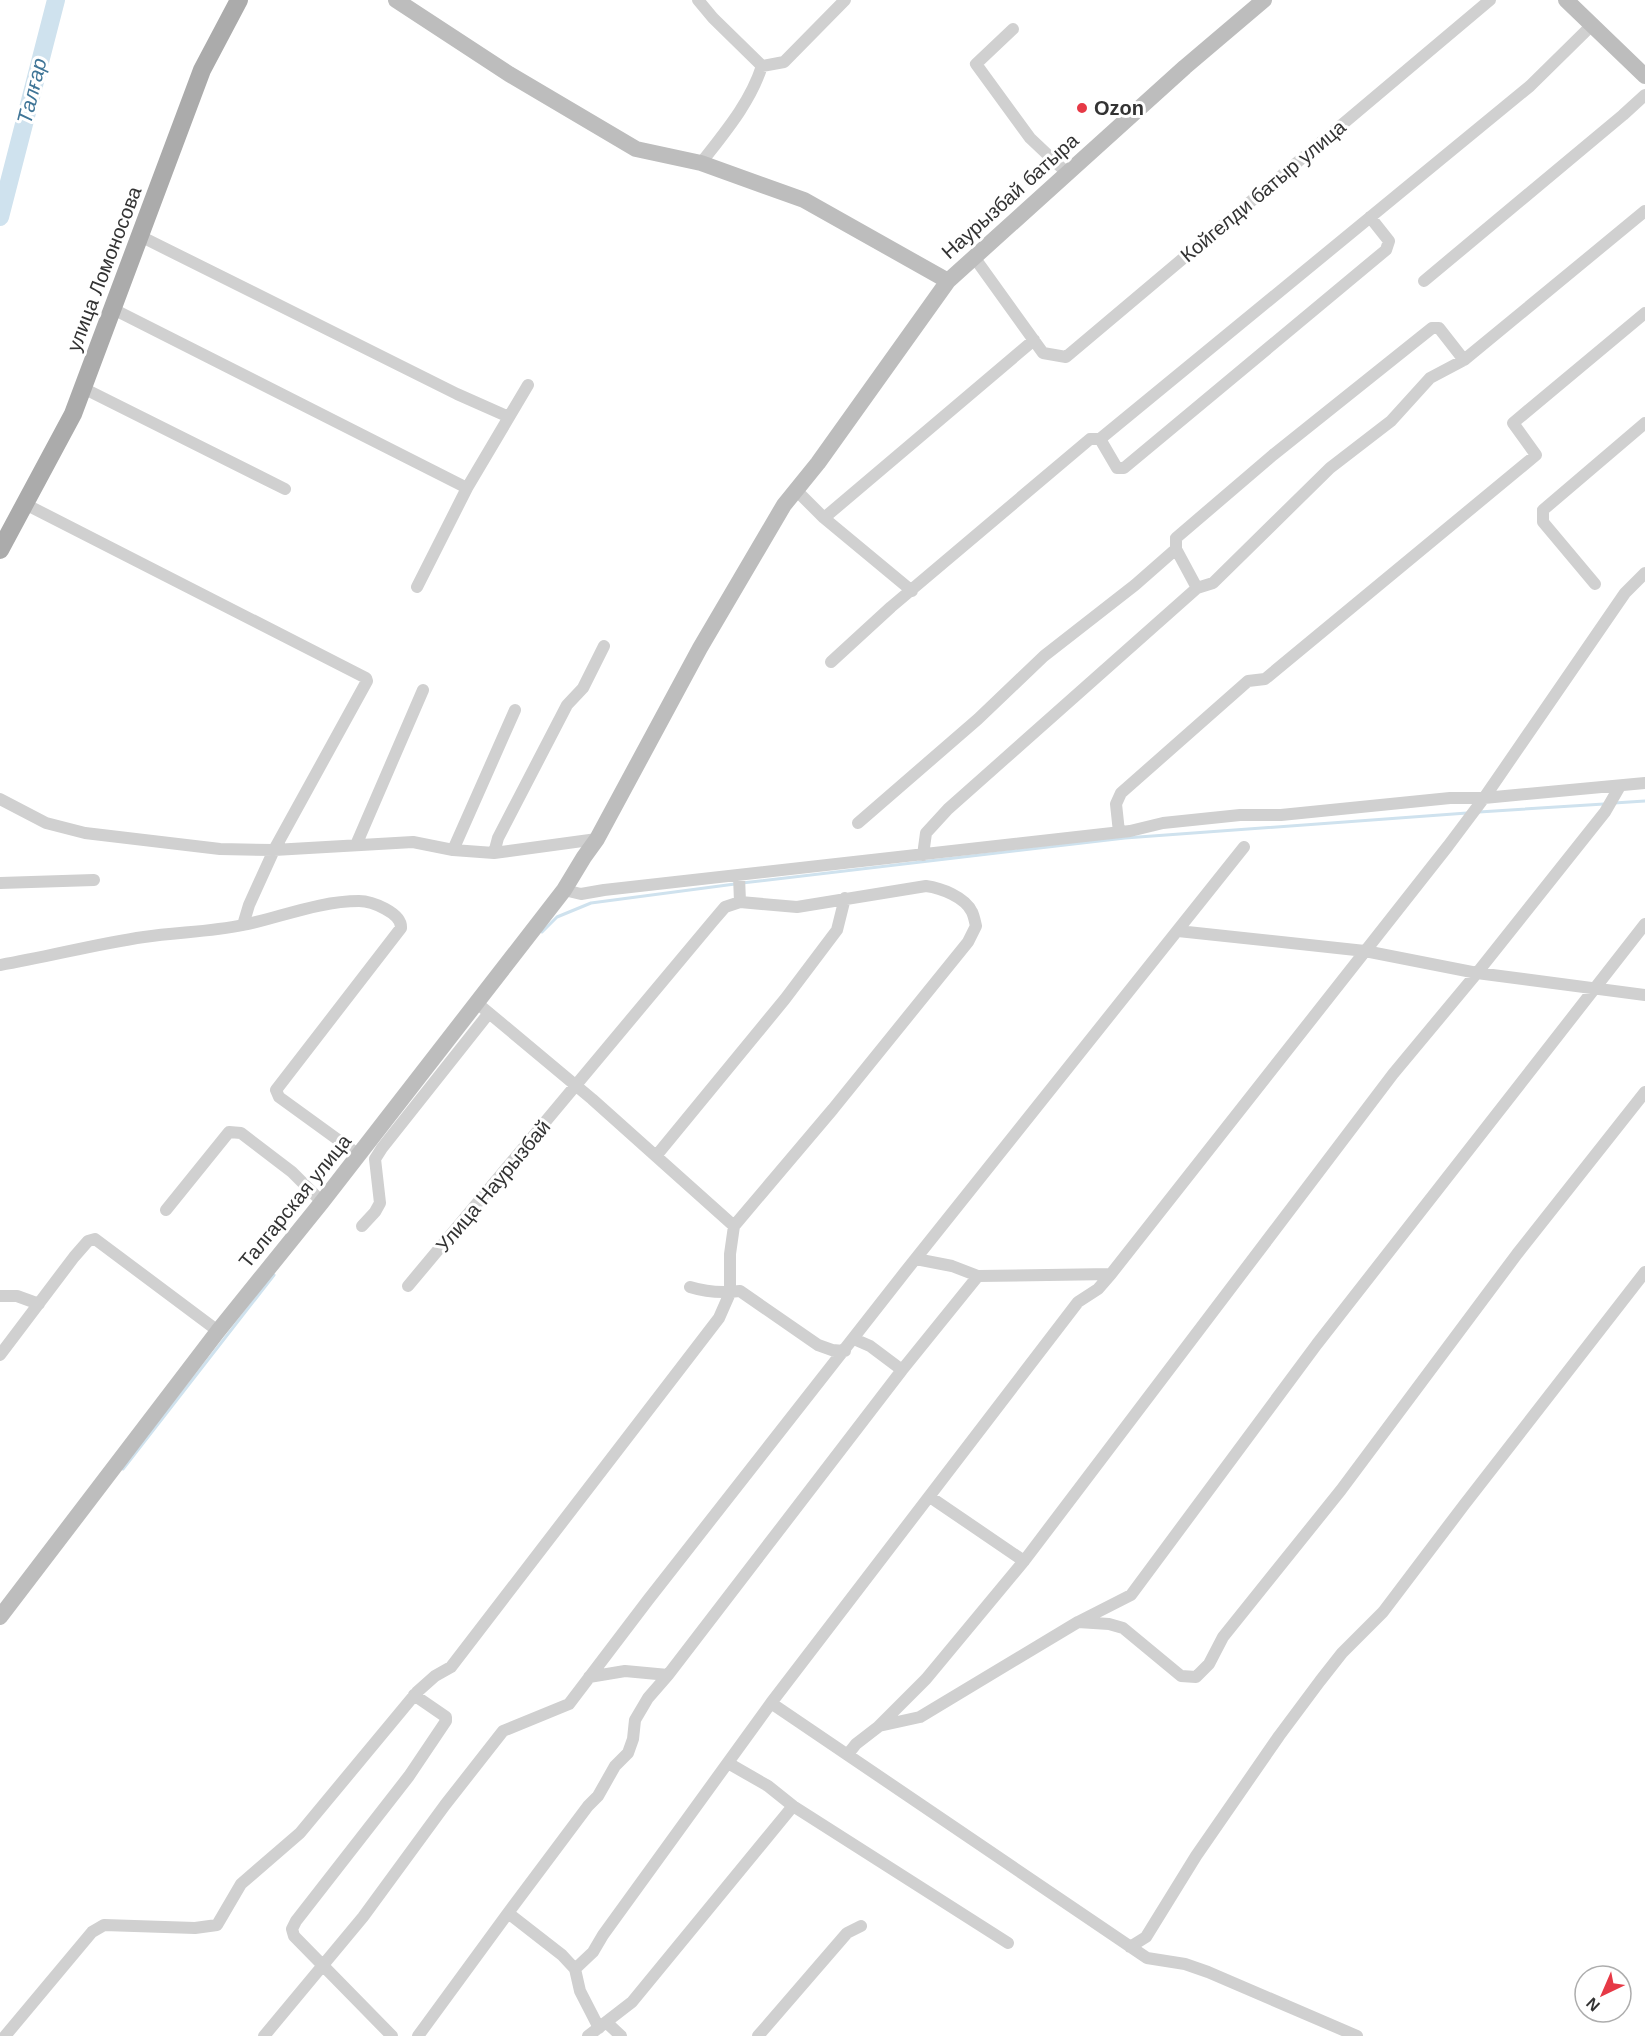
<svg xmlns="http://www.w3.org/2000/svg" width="1645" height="2036" viewBox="0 0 1645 2036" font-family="Helvetica,sans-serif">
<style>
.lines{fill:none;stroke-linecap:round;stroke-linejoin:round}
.stream{stroke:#cfe2ee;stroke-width:3}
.river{stroke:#cfe2ee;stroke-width:18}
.street{stroke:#d0d0d0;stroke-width:12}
.secondary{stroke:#bdbdbd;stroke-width:16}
.primary{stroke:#ababab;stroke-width:18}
.poi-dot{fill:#e63946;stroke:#fff;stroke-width:2}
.labels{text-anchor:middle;stroke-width:6;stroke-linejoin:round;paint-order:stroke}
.poi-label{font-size:20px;font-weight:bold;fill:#333;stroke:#fff;text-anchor:start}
.street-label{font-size:20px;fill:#333;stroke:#fff}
.water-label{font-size:21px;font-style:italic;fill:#3f7597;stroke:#fff}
</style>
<rect width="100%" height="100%" fill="#fff"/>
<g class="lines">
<path class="stream" d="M1614,803L1645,801
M1479,812L1604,804
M742,883L1125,838L1467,813
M542,932L557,917L591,903L735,884
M123,1469L274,1275"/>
<path class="river" d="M0,217L56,0"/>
<path class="street" d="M698,0L713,18L762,66C750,103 725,132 701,163
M1013,29L976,64L1030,138L1067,173
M762,66L784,62L845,0
M140,236L457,394L509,417
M974,257L1043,353L1066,357L1490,0
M1424,281L1623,115L1645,95
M113,309L467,488L528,385
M83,388L285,489
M1100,439L1117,468H1124L1386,250L1389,241L1370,217
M796,490L824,518L1034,340
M25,504L366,678L367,681L274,850L413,842L453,850L494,853L597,839
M824,518L912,591
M1595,584L1543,522V510L1645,423
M417,587L467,488
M1197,588L1176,549V538L1273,455L1432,328H1439L1464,360
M831,662L891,607L1090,439H1100L1530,86L1592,25
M0,799L46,823L85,833L220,849L274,850L249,905L243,925
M858,823L978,719L1044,656L1135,585L1176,549
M1119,832L1116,804L1121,793L1248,681L1265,679L1536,455L1513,423L1645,313
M356,845L423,690
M453,850L515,710
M494,853L498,838L567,705L583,688L604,646
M923,855L926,833L948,809L1197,588L1213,583L1330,468L1391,421L1430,378L1464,360L1645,211
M0,883L94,880
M564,890L581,894L604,890L1130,831L1163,823L1240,815H1281L1450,798H1484L1645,783
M1178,931L1365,951L1477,973L1645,995
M0,965C48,957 95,944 144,937C177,932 210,932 243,925C281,917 320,901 359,901C372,901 402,913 401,928L276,1090L279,1097L359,1155
M656,1156L785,999L837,930L845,898
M166,1210L229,1132L241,1133L292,1172L322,1202
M362,1226L375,1212L380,1203L375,1159L382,1148L489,1013
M734,1226L833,1109L968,942L976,926C975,922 974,916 972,912C965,897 941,888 926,886L797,907L740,902
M916,1259L952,1266L978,1276
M408,1286L713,921L725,907L740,902L739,876
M690,1287C706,1292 724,1293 740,1291L818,1345L832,1350L845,1351
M0,1296H17L39,1304
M854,1339L870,1346L902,1370
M0,1355L74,1257L88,1241L95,1239L218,1331
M930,1497L1024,1561
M1078,1622L1109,1624L1123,1628L1181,1676L1196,1677L1209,1664L1223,1637L1341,1490L1517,1254L1645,1092
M589,1677L625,1671L668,1675L902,1370L978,1276L1111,1274
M771,1703L1147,1958L1185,1964L1208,1972L1357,2036
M879,1726L920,1717L1078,1622L1131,1595L1317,1344L1645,924
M848,1754L856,1744L878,1727L926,1679L1024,1561L1393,1074L1477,973L1605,812L1620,786
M728,1763L768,1786L793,1806L1008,1943
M1130,1947L1146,1937L1196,1856L1279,1736L1320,1681L1342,1653L1383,1612L1464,1505L1645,1272
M575,1969L562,1955L508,1913L588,1806L598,1796L615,1766L628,1753L633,1739L635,1720L648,1698L668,1675
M606,2022L621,2036
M599,2028L580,1991L575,1969L593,1952L603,1935L771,1703L1078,1302L1098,1289L1111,1274L1448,846L1484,798L1625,593L1645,573
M5,2036L92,1932L104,1925L195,1928L217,1925L241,1884L300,1833L417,1692L435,1676L451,1667L719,1318L730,1293V1254L734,1226L592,1099L477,1003
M264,2036L363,1917L445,1805L503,1731L569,1704L648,1600L905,1272L1244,847
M392,2036L294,1936L292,1929L296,1921L409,1776L446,1721V1717L414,1695
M418,2036L508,1913
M588,2036L632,2002L793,1806
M758,2036L847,1933L861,1926"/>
<path class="secondary" d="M396,0L509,74L636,149L701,163L804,200L948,281
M1566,0L1645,76
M0,1617L218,1331L322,1202L564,890L584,857L597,839L700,648L784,505L818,463L948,281L1185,67L1264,0"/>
<path class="primary" d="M0,550L73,414L202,70L239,0"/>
</g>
<circle class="poi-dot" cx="1082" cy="108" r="6"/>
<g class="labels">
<g class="poi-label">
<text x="1094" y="115">Ozon</text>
</g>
<g class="street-label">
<text transform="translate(1263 191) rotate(-40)" y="7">Койгелди батыр улица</text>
<text transform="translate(1010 196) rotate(-42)" y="7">Наурызбай батыра</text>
<text transform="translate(104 269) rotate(-69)" y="7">улица Ломоносова</text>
<text transform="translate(493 1186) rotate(-50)" y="7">Улица Наурызбай</text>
<text transform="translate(295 1201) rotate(-51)" y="7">Талгарская улица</text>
</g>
<g class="water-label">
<text transform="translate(32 91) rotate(-76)" y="7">Талғар</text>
</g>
</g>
<g transform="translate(1603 1994) rotate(224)"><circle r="28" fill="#ffffff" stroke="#adadad" stroke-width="1.5"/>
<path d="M0-4.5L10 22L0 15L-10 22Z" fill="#e63946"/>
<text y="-9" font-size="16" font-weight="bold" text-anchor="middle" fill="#333333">N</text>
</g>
</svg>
